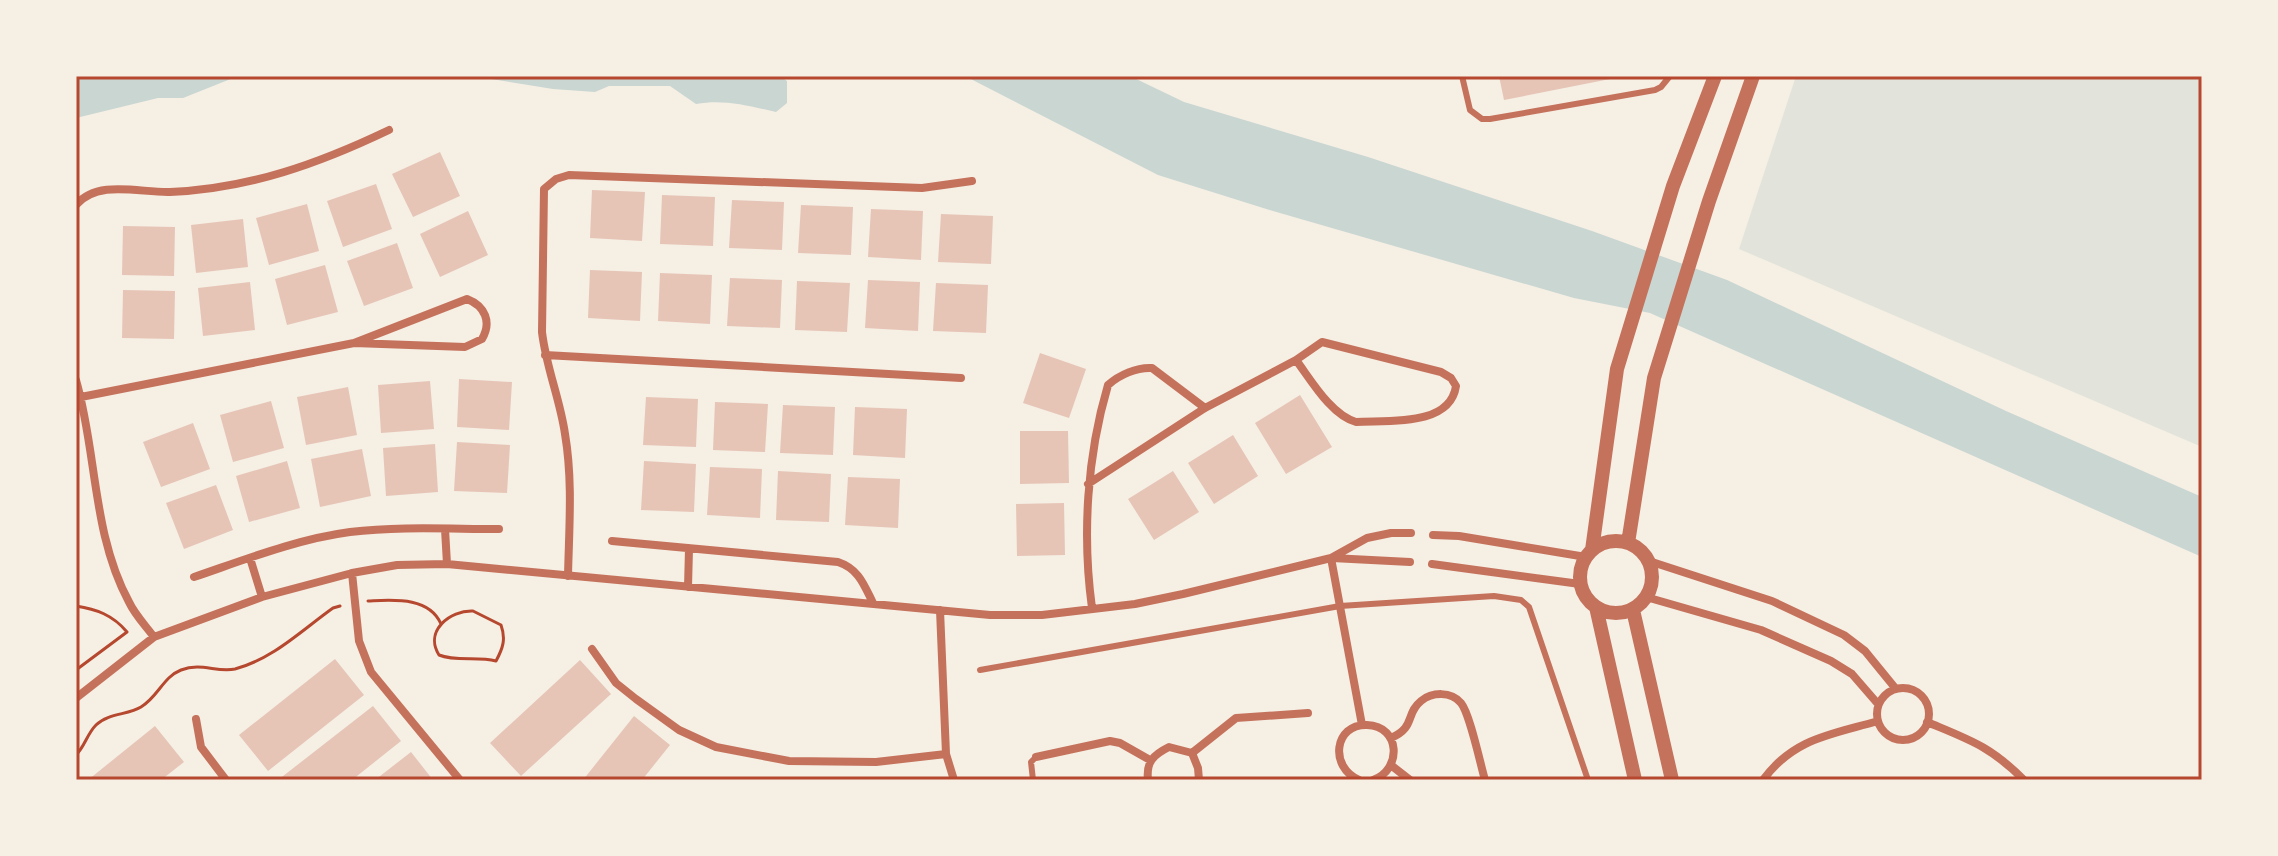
<svg xmlns="http://www.w3.org/2000/svg" width="2278" height="856" viewBox="0 0 2278 856" font-family="Roboto,sans-serif">
<style>
.green{fill:#e2e4dc}
.water{fill:#c9d6d2}
.building{fill:#e6c5b7}
.lines{fill:none;stroke-linecap:round;stroke-linejoin:round}
.path{stroke:#b5482f;stroke-width:3}
.service{stroke:#c5725c;stroke-width:6}
.minor{stroke:#c5725c;stroke-width:8}
.tertiary{stroke:#c5725c;stroke-width:14}
.neatline{fill:none;stroke:#b5482f;stroke-width:3}
</style>
<rect width="100%" height="100%" fill="#f6efe4"/>
<path class="green" d="M1796,76H2202V447L1739,249Z"/>
<path class="water" d="M76,76H238L183,98H158L76,118Z
M473,76H780L787,81V103L776,112C749,106 724,99 696,104L670,86H609L595,92L553,89Z
M965,76H1130L1184,102L1368,157L1592,231L1727,280L2006,411L2202,497V557L1650,313L1574,298L1273,211L1158,175Z"/>
<path class="building" d="M1499,76H1620V77L1504,100Z
M440,152L460,196L413,217L392,174Z
M376,184L392,229L343,247L327,201Z
M592,190L645,192L642,241L590,238Z
M662,195L715,197L713,246L660,244Z
M732,200L784,202L782,250L729,248Z
M307,204L319,251L269,265L256,218Z
M801,205L853,207L851,255L798,253Z
M871,209L923,211L921,260L868,257Z
M468,211L488,255L440,277L420,234Z
M941,214L993,216L991,264L938,262Z
M243,219L248,267L196,273L191,225Z
M123,226L175,227L174,276L122,275Z
M397,243L413,288L364,306L347,261Z
M325,265L338,312L287,325L275,279Z
M590,270L642,272L640,321L588,318Z
M660,273L712,275L710,324L658,321Z
M730,278L782,280L780,328L727,326Z
M868,280L920,282L918,331L865,328Z
M797,281L850,283L847,332L795,330Z
M250,282L255,330L203,336L198,288Z
M936,283L988,285L986,333L933,331Z
M123,290L175,291L174,339L122,338Z
M1040,353L1086,369L1069,418L1023,403Z
M459,379L512,382L509,430L457,427Z
M430,381L434,429L381,433L378,385Z
M348,387L357,435L306,445L297,397Z
M1300,395L1332,447L1286,474L1255,423Z
M646,397L698,399L696,447L643,445Z
M271,401L284,448L233,462L220,415Z
M715,402L768,404L765,452L713,450Z
M783,405L835,407L833,455L780,453Z
M855,407L907,409L905,458L853,455Z
M193,423L210,469L161,487L143,442Z
M1020,431H1068L1069,483L1020,484Z
M1233,435L1258,476L1214,504L1188,463Z
M457,442L510,445L507,493L454,491Z
M435,444L438,492L386,496L383,448Z
M362,449L371,496L320,507L311,459Z
M287,461L300,508L249,522L236,476Z
M644,461L696,464L694,512L641,510Z
M710,467L762,469L760,518L707,515Z
M778,471L831,474L829,522L776,520Z
M1173,471L1199,512L1154,540L1128,499Z
M848,477L900,479L898,528L845,525Z
M216,485L233,530L184,549L166,503Z
M1064,503L1065,555L1017,556L1016,504Z
M335,659L364,695L268,771L239,735Z
M580,660L611,694L521,776L490,743Z
M373,706L401,741L352,780H278Z
M634,716L670,745L642,780H583Z
M155,726L184,762L161,780H88Z
M411,752L433,780H375Z"/>
<g class="lines">
<path class="path" d="M368,601C392,600 429,596 441,624
M76,606C96,609 113,615 127,632L76,670
M473,611L501,625C506,639 503,648 496,661C478,656 456,662 439,655C424,631 450,610 473,611Z
M76,755C85,746 87,734 96,725C108,713 128,715 141,707C158,697 163,677 181,670C201,662 217,673 235,669C273,659 302,630 333,608L340,606"/>
<path class="service" d="M1462,76L1470,110L1482,119H1490L1655,90L1661,87L1670,76
M980,670L1340,606L1494,596L1521,600L1529,607L1588,780
M1033,780L1031,762L1036,757"/>
<path class="minor" d="M76,205C98,179 140,193 170,192C249,189 320,163 389,130
M545,355L961,378
M76,380C97,452 92,534 129,602C135,615 146,626 154,637
M81,397L354,343L467,299C485,306 492,322 482,339L465,347L354,343
M1088,484L1205,408L1296,360L1322,342L1441,372L1451,378L1456,386C1450,427 1388,420 1356,422C1331,415 1311,380 1296,360
M445,529L447,564
M1433,535L1459,536L1586,557
M612,541L838,562C859,569 864,585 873,603
M250,558L262,597
M1331,558L1362,725
M1332,558L1410,562
M1649,561L1772,601L1844,635L1865,651L1896,689
M1432,564L1580,584
M352,573L359,641L371,672L460,780
M568,576C569,529 573,481 565,434C560,399 546,367 542,332L544,189L556,179L569,175L922,188L972,181
M194,577C244,560 297,539 350,532C399,526 450,529 499,529
M688,587L689,549
M1646,597L1761,630L1831,661L1852,674L1878,704
M1092,608C1082,535 1087,456 1108,385C1119,375 1137,367 1152,368L1205,408
M940,610L946,754L954,780
M592,649L616,683L636,699L679,730L716,747L789,761L876,762L946,754
M1877 714a26 26 0 1 1 52 0a26 26 0 1 1-52 0Z
M76,698L154,637L262,597L352,573L397,565L447,564L990,615H1042L1135,604L1183,594L1331,558L1367,538L1391,533H1411
M196,719L201,747L226,780
M1927,722C1970,740 1990,746 2024,780
M1391,738C1416,727 1405,714 1421,701C1432,692 1451,691 1461,703C1470,714 1480,763 1485,780
M1192,753L1236,718L1308,713
M1036,757L1110,741L1120,743L1150,760
M1392,766L1410,780
M1148,780C1146,762 1153,755 1169,747L1192,753L1198,768L1199,780
M1359,780C1329,767 1334,724 1367,725C1401,726 1402,770 1373,780
M1763,780C1794,738 1830,735 1878,721"/>
<path class="tertiary" d="M1580 577a36 36 0 1 1 72 0a36 36 0 1 1-72 0Z
M1628,543L1654,378L1709,201L1753,76
M1592,550L1617,369L1673,186L1715,76
M1596,607L1635,780
M1633,610L1672,780"/>
</g>
<rect width="2278" height="856" fill="none" stroke="#f6efe4" stroke-width="156"/>
<rect x="78" y="78" width="2122" height="700" class="neatline"/>
</svg>
